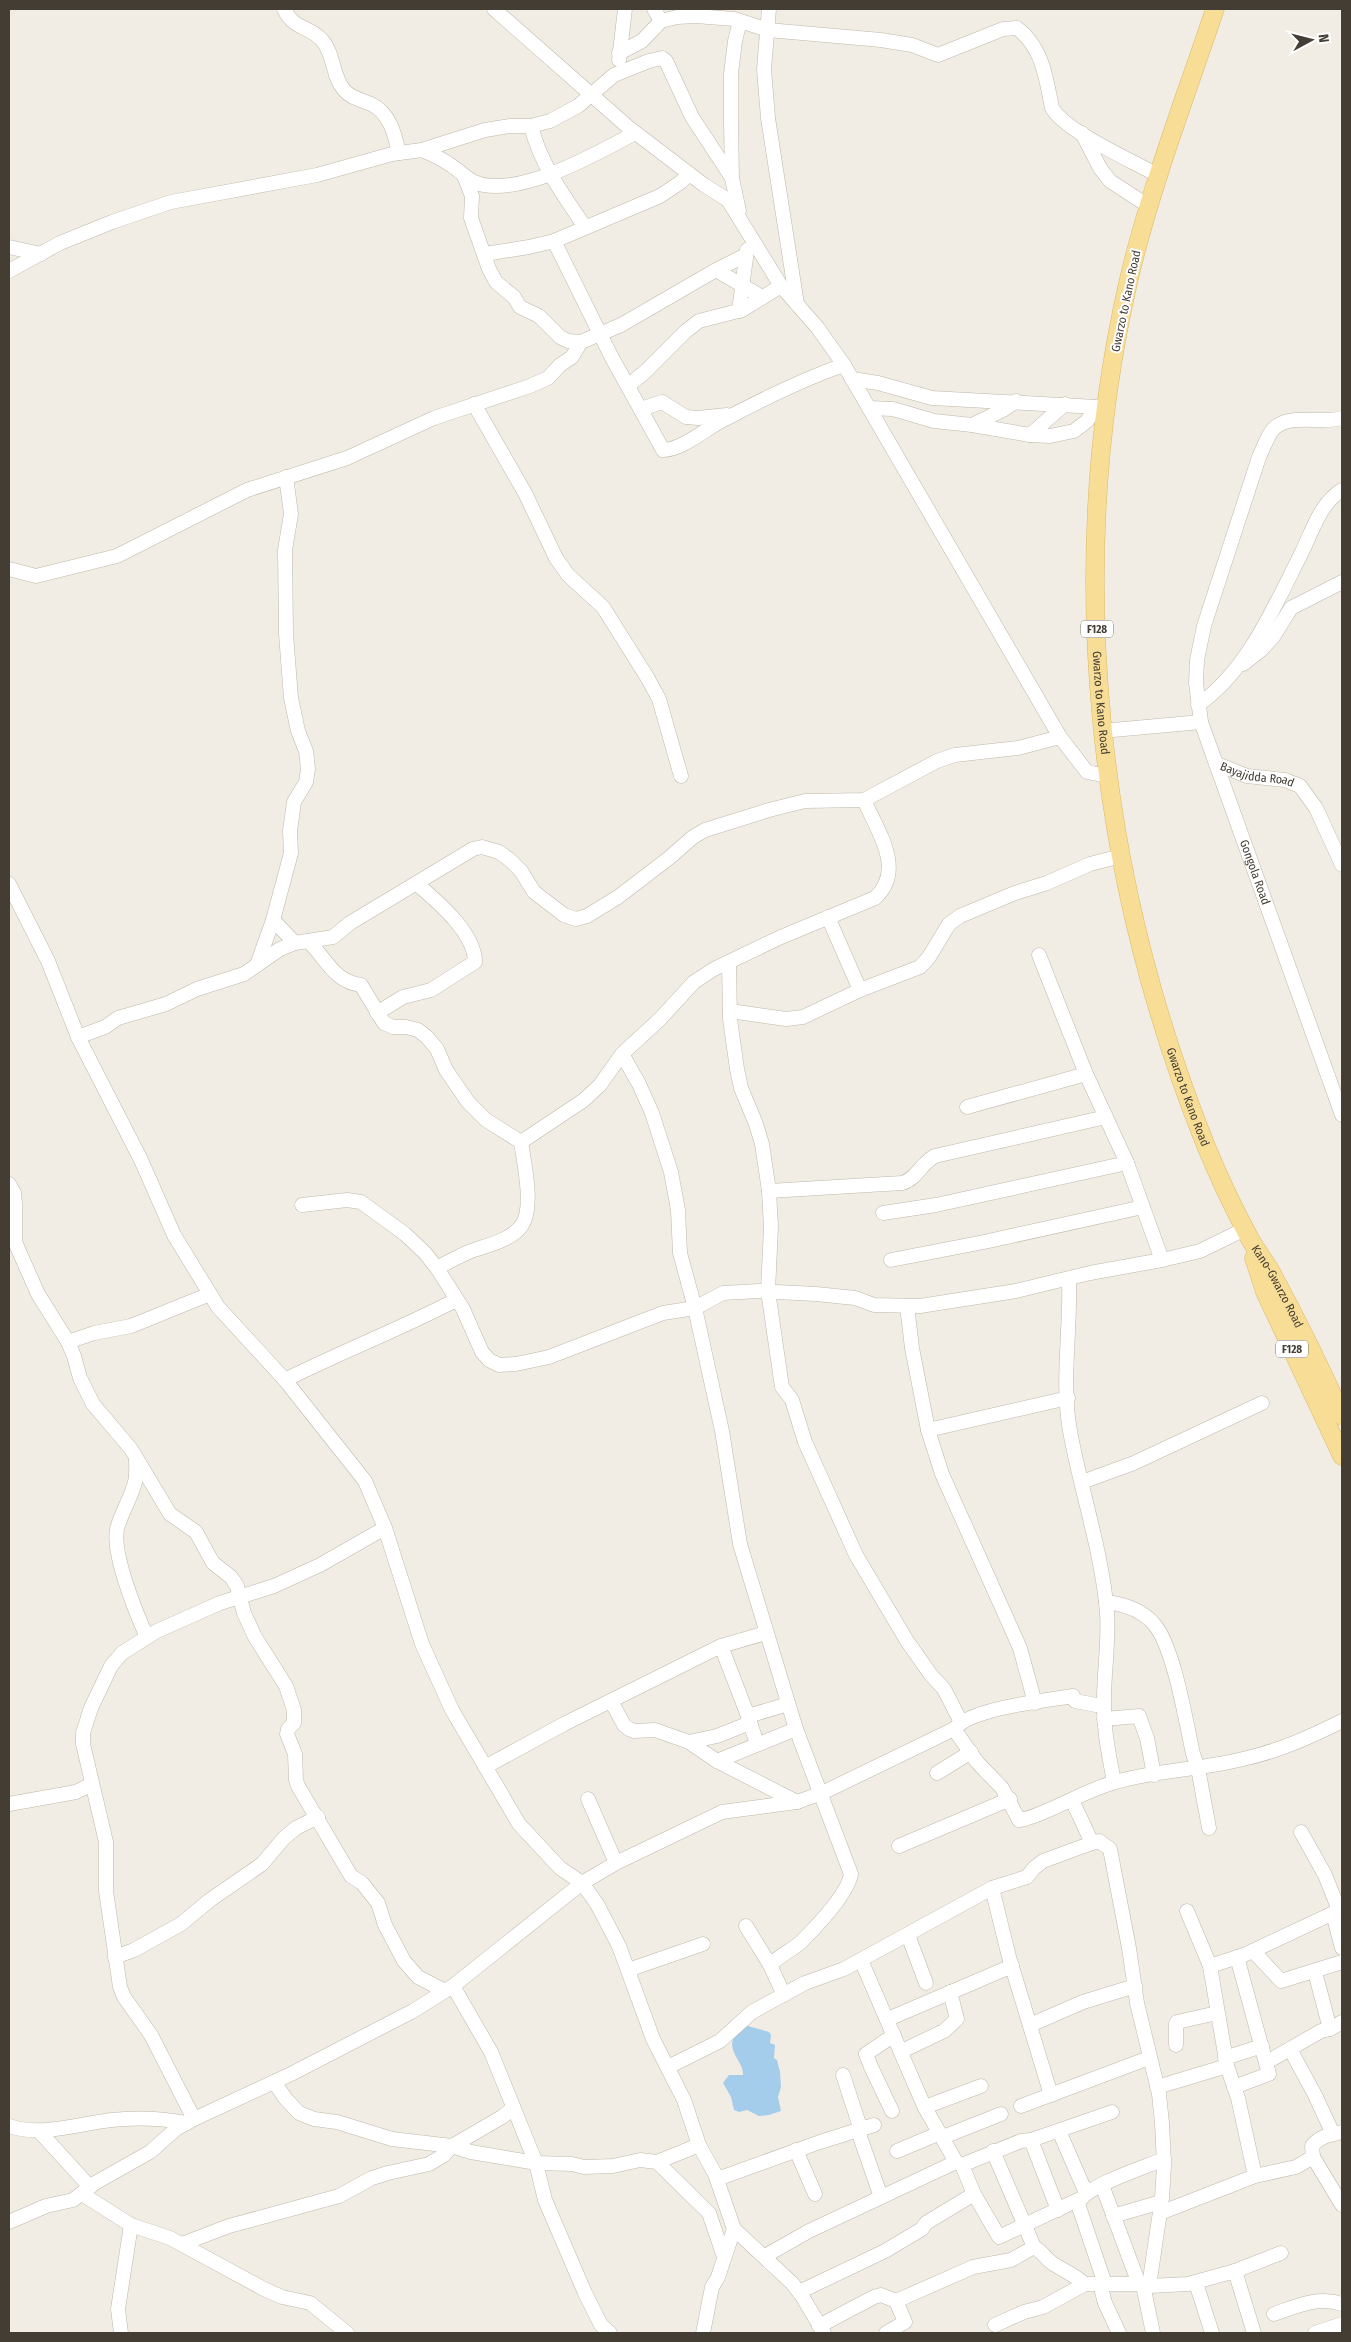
<svg xmlns="http://www.w3.org/2000/svg" width="1351" height="2342" viewBox="0 0 1351 2342" font-family="'Fira Sans Condensed',sans-serif">
<style>
.water{fill:#a3cdeb}
.lines{fill:none;stroke-linecap:round;stroke-linejoin:round}
.minor-casing{stroke:#bfb8aa;stroke-width:15}
.major-casing{stroke:#dcba67;stroke-width:19}
.minor{stroke:#fff;stroke-width:14}
.major{stroke:#f8dd96;stroke-width:18}
.labels{text-anchor:middle;stroke-width:4;stroke-linejoin:round;paint-order:stroke}
.shield{fill:#fff;stroke:#7b7771;stroke-width:1}
.shield-label{font-size:11px;font-weight:bold;fill:#433d34}
.street-label{font-size:12px;fill:#433d34;stroke:#fff}
</style>
<rect width="100%" height="100%" fill="#f1ede4"/>
<path class="water" d="M748,2026L769,2032L771,2035L770,2043L775,2045L774,2058L777,2060L780,2072L781,2087L778,2097L781,2111L769,2115L759,2116L747,2110L739,2112L734,2110L731,2097L723,2083L729,2075H743C744,2062 725,2050 735,2036C739,2031 742,2028 748,2026Z"/>
<g class="lines">
<g class="minor-casing">
<g id="minor">
<path d="M284,9C294,30 308,25 322,40C334,53 332,76 344,90C351,98 361,100 371,104C390,113 395,135 399,153"/>
<path d="M494,9L628,127L704,185L728,200L781,286L817,327L844,365L1060,737L1087,772L1107,776"/>
<path d="M654,9L661,21"/>
<path d="M769,9L764,69L768,118L797,304"/>
<path d="M619,53L642,41L661,21L677,17L696,16L734,19L768,30L881,40L912,45L938,55L1003,29L1017,28C1043,48 1046,78 1052,108C1066,132 1133,161 1159,176"/>
<path d="M619,60L625,9"/>
<path d="M531,126C540,163 563,195 585,227"/>
<path d="M1082,133L1100,168L1110,181L1150,207"/>
<path d="M422,150C431,154 441,158 449,164C458,169 464,177 474,182C516,200 598,153 635,133"/>
<path d="M464,176L472,196L471,218L489,269L496,282L514,297L520,307L539,316L560,337L568,341L581,342L621,325L716,270L744,256"/>
<path d="M739,211L732,178L731,122V74L735,41L740,21"/>
<path d="M554,241L611,356L663,450C682,450 708,427 725,419C763,399 803,379 844,365"/>
<path d="M9,247L41,254"/>
<path d="M485,254L529,247L554,241L660,196L681,182L689,174"/>
<path d="M716,270L762,297"/>
<path d="M9,271L60,243L112,222L171,202L317,175L392,154L422,150L485,130L510,126H531L550,121L578,106L614,75L649,61L662,58L666,61L692,117L732,178"/>
<path d="M739,311L747,250"/>
<path d="M852,379L878,383L932,398L1096,407L1107,405"/>
<path d="M628,386L646,371L686,331L699,321L742,310L781,286"/>
<path d="M474,404L525,493L556,558L568,575L603,607L647,677L659,699L681,776"/>
<path d="M869,408L893,409L934,421L972,425L1030,435L1050,436L1074,431L1087,421L1096,407"/>
<path d="M641,409L662,402L686,417L698,418L727,415"/>
<path d="M972,425L1003,410L1016,401"/>
<path d="M1030,435L1065,404"/>
<path d="M9,569L36,576L117,556L247,490L347,458L434,418L530,386L548,378L560,365L572,357L581,342"/>
<path d="M1243,664L1261,650L1273,637L1291,608L1342,582"/>
<path d="M1198,705C1248,670 1274,607 1301,554C1312,532 1320,503 1342,490"/>
<path d="M1201,722L1196,683L1197,660L1204,626L1259,457C1263,449 1266,440 1271,432C1285,411 1321,425 1342,418"/>
<path id="s1" d="M1102,731L1201,722L1342,1115"/>
<path id="s2" d="M1217,764L1247,776L1285,780L1300,786L1316,808L1342,865"/>
<path d="M9,884L48,961L78,1037L141,1160L174,1235L218,1307L285,1380L365,1481L385,1528L422,1644L452,1710L519,1824L560,1868L582,1883L597,1904L619,1946L653,2039L684,2100L699,2145L715,2174L734,2229L792,2283L802,2296L824,2333"/>
<path d="M828,917L860,990"/>
<path d="M273,920L295,943"/>
<path d="M308,941C327,959 333,981 361,985L384,1023L393,1027H406L418,1030L427,1037L437,1049L446,1070L468,1102L486,1120L521,1142"/>
<path d="M1039,955L1086,1074L1127,1163L1162,1260"/>
<path d="M729,962L730,1019L737,1069L741,1088L756,1124L762,1144L769,1191L771,1227L768,1291L782,1387L792,1400L805,1442L856,1555L907,1641L931,1675L944,1689L961,1722"/>
<path d="M257,965L273,920L291,853L290,831L294,802L306,782L308,769L306,751L298,731L291,698L286,634L285,550L291,514L286,477"/>
<path d="M730,1011L786,1019L803,1017L860,990L920,967L929,957L949,924L960,916L1015,893L1047,883L1090,864L1121,856"/>
<path d="M377,1013L403,997L431,990L475,962C475,933 438,902 417,884"/>
<path d="M78,1037L105,1027L118,1018L166,1004L197,989L244,974L280,949L295,943L333,937L350,923L473,849L482,847L499,852L510,860L521,871L534,892L564,915L576,919L587,916L618,897L669,858L693,837L705,830L769,810L805,801L864,800L937,761L955,755L1018,748L1060,737"/>
<path d="M622,1054L639,1084L652,1113L671,1172L678,1210L680,1253L695,1308L722,1431L740,1544L796,1729L851,1874C848,1894 816,1927 801,1942C792,1950 779,1956 770,1965L784,1995"/>
<path d="M967,1107L1086,1074"/>
<path d="M521,1142L584,1100L600,1085L622,1054L660,1019L694,982L714,969L781,937L875,898C906,870 877,830 864,800"/>
<path d="M9,1184L14,1193L15,1204V1241L18,1249L38,1294L68,1342L74,1356L80,1378L93,1404L131,1449L170,1514L196,1532L213,1563L231,1577L237,1586L244,1613L255,1637L286,1686L294,1710V1723L288,1729L287,1734L295,1754L296,1780L298,1786L351,1876L362,1883L378,1903L385,1925L404,1961L418,1977L445,1991"/>
<path d="M769,1191L902,1183C917,1179 921,1163 935,1156L1106,1117"/>
<path d="M302,1205L347,1200L361,1202L405,1234L425,1253L437,1268L463,1309L482,1352L489,1360L499,1365L516,1364L549,1357L663,1313L695,1308L723,1293L759,1291L816,1294L855,1298L874,1305L920,1306L1016,1291L1090,1273L1162,1260L1200,1251L1245,1229"/>
<path d="M883,1213L936,1205L1127,1163"/>
<path d="M891,1260L984,1242L1143,1207"/>
<path d="M437,1268C448,1262 459,1256 471,1251C488,1245 512,1240 522,1225C534,1208 524,1162 521,1142"/>
<path d="M1069,1279C1071,1329 1061,1381 1070,1431C1081,1492 1102,1551 1107,1613C1109,1642 1104,1671 1104,1700C1103,1728 1109,1755 1114,1782"/>
<path d="M907,1306L912,1348L928,1430L942,1474L1020,1648L1035,1703"/>
<path d="M68,1342L94,1333L131,1326L210,1294"/>
<path d="M285,1380C341,1352 400,1329 456,1300"/>
<path d="M928,1430L1068,1398"/>
<path d="M136,1459C136,1466 137,1474 135,1482C132,1496 121,1513 117,1529C112,1554 136,1613 147,1637"/>
<path d="M1082,1482L1134,1463L1262,1403"/>
<path d="M1106,1602C1123,1604 1142,1610 1154,1624C1174,1647 1186,1722 1193,1754L1198,1768L1209,1828"/>
<path d="M721,1646L748,1716L757,1744"/>
<path d="M611,1701L624,1725L629,1729L634,1731L655,1730L689,1742L717,1761L797,1802"/>
<path d="M748,1716L788,1704"/>
<path d="M1104,1719L1139,1716L1147,1738L1154,1775"/>
<path d="M955,1728C974,1708 1043,1701 1073,1696L1075,1701L1096,1705"/>
<path d="M689,1742L717,1736L750,1723"/>
<path d="M717,1761L796,1729"/>
<path d="M485,1767L564,1724L721,1646L766,1633"/>
<path d="M937,1773L971,1752"/>
<path d="M588,1799L616,1863"/>
<path d="M1072,1800L1092,1843L1099,1841L1110,1849L1129,1948L1137,2003L1159,2094L1162,2123L1164,2165L1162,2198L1149,2286"/>
<path d="M9,1804L76,1792L92,1784"/>
<path d="M1301,1832L1325,1875L1339,1910"/>
<path d="M899,1846L1010,1799"/>
<path d="M992,1888L1009,1957L1051,2095"/>
<path d="M1187,1911L1210,1966L1227,2066L1238,2098L1255,2176"/>
<path d="M1333,1914L1342,1948"/>
<path d="M746,1926L770,1965"/>
<path d="M908,1935L926,1983"/>
<path d="M1253,1951L1281,1981L1342,1962"/>
<path d="M115,1957L134,1950L181,1924L210,1900L262,1864L284,1838L296,1828L318,1817"/>
<path d="M861,1960L924,2106L956,2162L962,2165L974,2194L999,2237L1082,2198C1092,2184 1146,2167 1164,2159"/>
<path d="M1210,1966L1244,1955L1342,1909"/>
<path d="M628,1970L703,1944"/>
<path d="M1315,1972L1330,2029"/>
<path d="M453,1986L491,2052L536,2163L545,2200L585,2293L601,2325L610,2333"/>
<path d="M888,2019L1012,1966"/>
<path d="M1030,2025L1083,2002L1135,1986"/>
<path d="M1176,2045V2024L1177,2022L1217,2013"/>
<path d="M1290,2049L1315,2095L1333,2134"/>
<path d="M902,2051L944,2031L957,2019L950,1992"/>
<path d="M1225,2058L1262,2046"/>
<path d="M1267,2062L1321,2031L1330,2029L1342,2022"/>
<path d="M668,2067L720,2041L752,2012L805,1983L844,1969L992,1888L1027,1877L1034,1868L1043,1861L1092,1843"/>
<path d="M843,2075L861,2130"/>
<path d="M274,2082L285,2098L299,2113L314,2119L337,2122L392,2139L452,2146L471,2152L536,2163L572,2164L584,2167L613,2166L640,2160L657,2162L709,2213L724,2257"/>
<path d="M1157,2087L1227,2066"/>
<path d="M1234,2087L1269,2074L1237,1957"/>
<path d="M1021,2106L1149,2058"/>
<path d="M925,2107L981,2086"/>
<path d="M892,2111L871,2067L866,2054L894,2035"/>
<path d="M194,2119L151,2035L124,1997L120,1987L106,1891V1842L83,1744V1733L91,1708L111,1666L122,1653L157,1631L220,1603L274,1586L320,1565L385,1528"/>
<path d="M9,2126C42,2137 78,2124 111,2120C137,2117 161,2118 187,2123"/>
<path d="M39,2131L90,2187"/>
<path d="M858,2131L881,2197"/>
<path d="M1059,2131L1086,2193"/>
<path d="M943,2137L1001,2114"/>
<path d="M1031,2140L1058,2210"/>
<path d="M796,2150L815,2194"/>
<path d="M897,2151L940,2133"/>
<path d="M993,2151L1034,2247C1042,2251 1045,2258 1052,2263C1064,2271 1072,2273 1085,2284"/>
<path d="M1313,2157L1312,2146C1320,2136 1330,2135 1342,2132"/>
<path d="M657,2162L699,2145"/>
<path d="M962,2165L1021,2141L1031,2140L1112,2112"/>
<path d="M717,2179L820,2142L874,2125"/>
<path d="M1102,2185L1139,2284"/>
<path d="M82,2194L131,2225L170,2238L264,2289L282,2297L310,2303L347,2333"/>
<path d="M1077,2201L1105,2284"/>
<path d="M1160,2213L1255,2176L1296,2167L1313,2157L1342,2205"/>
<path d="M1113,2216L1161,2202"/>
<path d="M9,2222L46,2206L73,2200L95,2183L150,2152L176,2129L194,2119L291,2074L413,2011L453,1986L582,1883L616,1863L722,1812L797,1802L822,1793L954,1729L977,1762L1002,1788L1019,1820L1025,1819C1055,1810 1082,1792 1112,1783C1154,1770 1200,1770 1243,1759C1279,1751 1310,1737 1342,1721"/>
<path d="M182,2244L229,2226L339,2196L372,2178L388,2173L429,2164L444,2155L452,2146L502,2117L513,2108"/>
<path d="M765,2256L809,2231L956,2162"/>
<path d="M1235,2271L1281,2253"/>
<path d="M1196,2283L1212,2333"/>
<path d="M1100,2284L1105,2303L1119,2333"/>
<path d="M1143,2285L1153,2333"/>
<path d="M799,2292L885,2251L922,2229L926,2223L974,2194"/>
<path d="M1274,2314C1297,2306 1318,2296 1342,2304"/>
<path d="M995,2325L1024,2312L1043,2307L1085,2284H1139L1149,2286L1188,2284L1235,2271L1254,2333"/>
<path d="M819,2326L874,2297L881,2295L896,2301L973,2267L1011,2260L1034,2247"/>
<path d="M121,2333L118,2309L131,2225"/>
<path d="M703,2333L712,2287L718,2277L734,2229"/>
<path d="M886,2333L905,2322L896,2301"/>
<path d="M1315,2333L1342,2324"/>
</g>
</g>
<g class="major-casing">
<g id="major">
<path id="s3" d="M1215,9C1185,98 1149,192 1128,283C1063,568 1097,876 1206,1146C1219,1178 1234,1209 1250,1239C1256,1250 1264,1260 1270,1270C1296,1318 1320,1366 1342,1416"/>
<path d="M1254,1258L1265,1292L1342,1456"/>
</g>
</g>
<use href="#minor" class="minor"/>
<use href="#major" class="major"/>
</g>
<g class="labels">
<g class="shield">
<rect x="1081" y="620.5" width="32" height="17" rx="4"/>
<rect x="1276" y="1340.5" width="32" height="17" rx="4"/>
</g>
<g class="shield-label">
<text x="1097" y="633">F128</text>
<text x="1292" y="1353">F128</text>
</g>
<g class="street-label">
<text transform="translate(1126 301) rotate(-78)" y="4">Gwarzo to Kano Road</text>
<text dy="4" stroke="none"><textPath href="#s3" startOffset="710">Gwarzo to Kano Road</textPath></text>
<text dy="4" stroke="none"><textPath href="#s2" startOffset="42">Bayajidda Road</textPath></text>
<text dy="4" stroke="none"><textPath href="#s1" startOffset="259">Gongola Road</textPath></text>
<text dy="4" stroke="none"><textPath href="#s3" startOffset="1115">Gwarzo to Kano Road</textPath></text>
<text dy="4" stroke="none"><textPath href="#s3" startOffset="1325">Kano-Gwarzo Road</textPath></text>
</g>
</g>
<rect width="1351" height="2342" fill="none" stroke="#433d34" stroke-width="20"/>
<g transform="translate(1311 40) rotate(83)" stroke="#ffffff" stroke-width="4" paint-order="stroke">
<path d="M0-4L9 19L0 12L-9 19Z" fill="#433d34"/>
<text y="-8" font-size="14" font-weight="bold" text-anchor="middle" fill="#433d34">N</text>
</g>
</svg>
